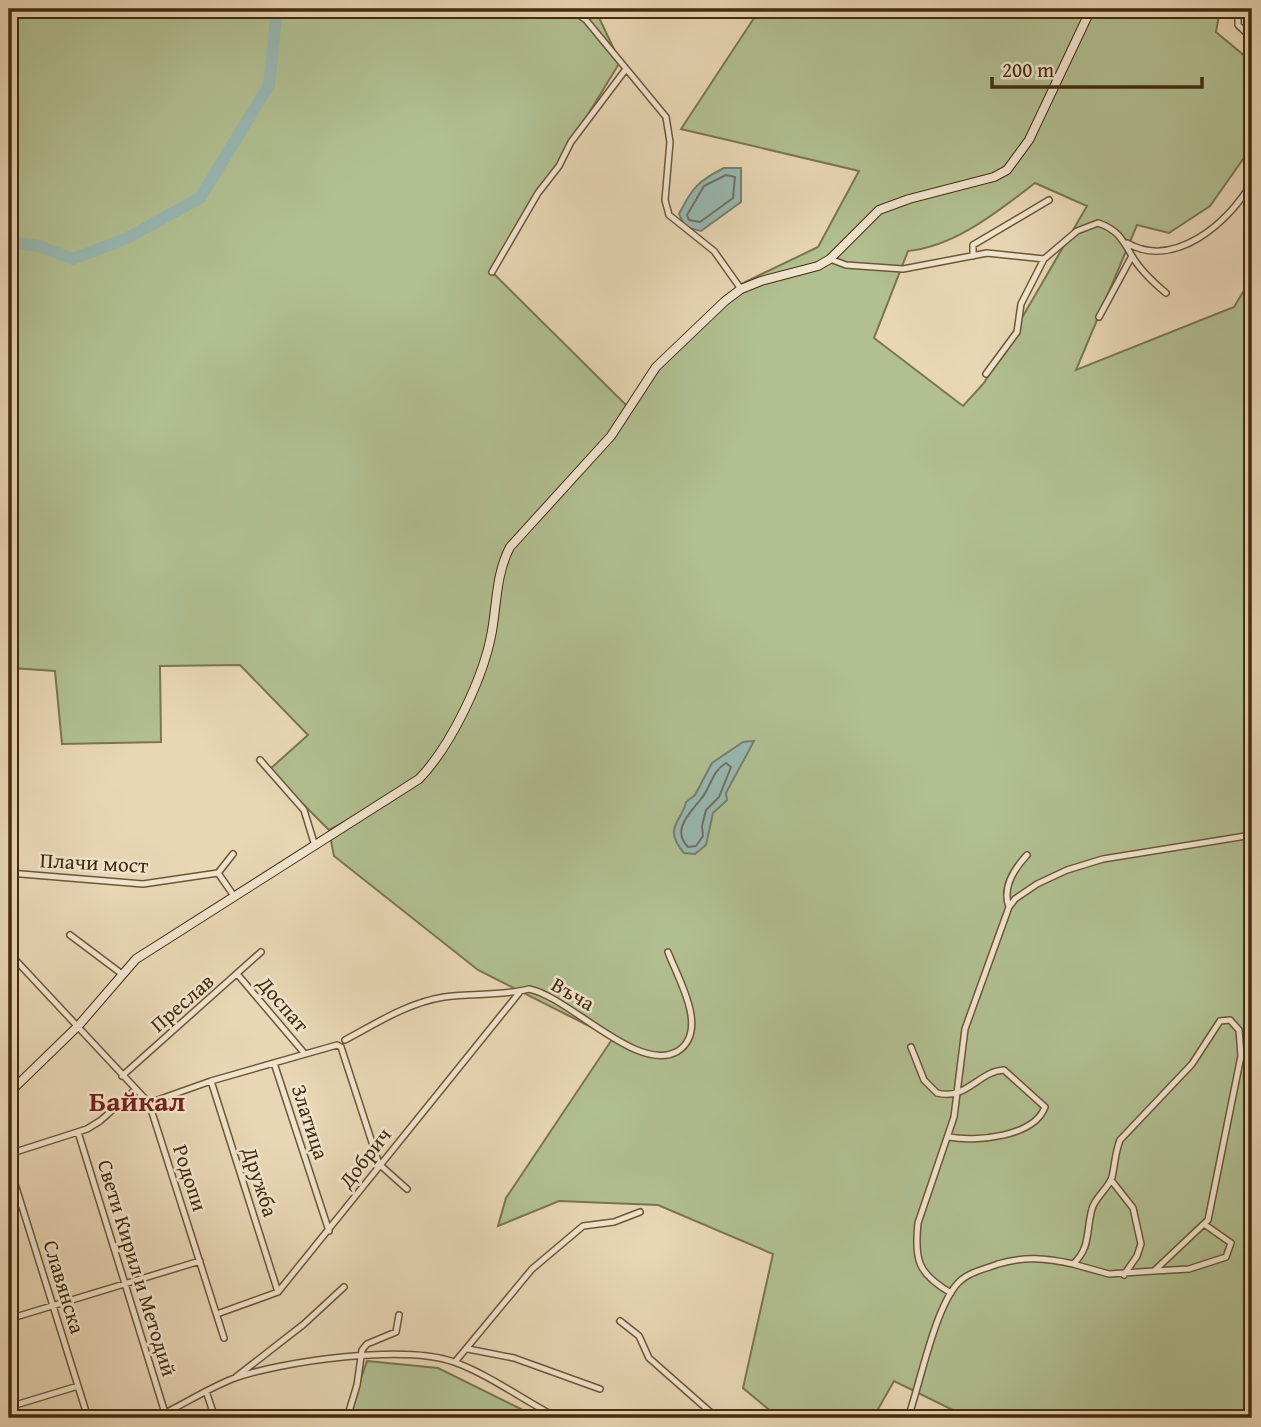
<svg xmlns="http://www.w3.org/2000/svg" width="1261" height="1427" viewBox="0 0 1261 1427" font-family="'Gentium Book Plus',serif">
<style>
.green{fill:#b1bf91;stroke:#7a754f;stroke-width:2;fill-rule:evenodd}
.water{fill:#98b8b2;stroke:#768070;stroke-width:2}
.lines{fill:none;stroke-linecap:round;stroke-linejoin:round}
.shore{stroke:#6e7260;stroke-width:2}
.river{stroke:#98b8b2;stroke-width:12}
.street-casing{stroke:#6d5637;stroke-width:8}
.secondary-casing{stroke:#442b0d;stroke-width:10}
.street{stroke:#f0e4ce;stroke-width:5}
.secondary{stroke:#f0e4ce;stroke-width:8}
.labels{text-anchor:middle;stroke-width:5;stroke-linejoin:round;paint-order:stroke}
.street-label{font-size:21px;fill:#442b0d;stroke:#f0e4ce}
.district-label{font-size:28px;font-weight:bold;fill:#7a1f14;stroke:#f0e4ce}
</style>
<rect width="100%" height="100%" fill="#e8d6b4"/>
<filter id="stains"><feTurbulence type="fractalNoise" baseFrequency=".00286" numOctaves="4"/><feColorMatrix values="0 0 0 0 .2 0 0 0 0 .09 0 0 0 0 .02 0 0 0 .5 -.17"/></filter>
<radialGradient id="worn" r=".72"><stop offset=".6" stop-color="#630" stop-opacity="0"/><stop offset="1" stop-color="#630" stop-opacity=".3"/></radialGradient>
<path class="green" d="M9,9H595L620,62L492,272L629,408L680,343L739,285L818,247L859,171L681,129L760,9H1220L1216,32L1252,62V141L1248,152L1210,206L1169,233L1137,225L1076,370L1234,307L1252,277V1418H969L894,1381L873,1418H779L743,1388L773,1254L658,1205L559,1201L498,1226L506,1198L613,1038L478,970L334,856L330,836L388,799L329,830L269,770L308,735L240,665L160,666L161,742L62,744L55,671L12,668L9,652ZM1035,183L1087,206L984,383L963,406L874,338L908,251C956,246 998,211 1035,183Z
M367,1361L438,1368L539,1418H347Z"/>
<path class="water" d="M724,168H741V202L701,231L685,227L679,214C692,188 698,181 724,168Z
M754,741L726,793L727,800L713,813L706,845L695,854L684,853C662,827 682,822 686,802L695,795L712,763L743,742Z"/>
<g class="lines">
<path class="shore" d="M726,175L735,177L733,198L700,222L689,220L687,215L704,186Z
M726,763L731,767L719,797L706,810L702,826L703,836L696,846L688,847C671,830 690,813 701,799C711,787 712,771 726,763Z"/>
<path class="river" d="M9,242L39,246L73,259L129,237L200,198L269,85L277,9"/>
<g class="street-casing">
<path id="street" d="M506,9H522
M571,9L586,20L666,117L670,142L665,200L669,215L714,251L741,289
M1238,9V25L1252,38
M1127,243C1174,270 1229,223 1252,182
M973,256V245L1049,200
M830,259L846,265L903,269L987,253L1044,259L1077,231L1098,223C1117,229 1123,240 1132,256C1140,270 1154,283 1166,293
M492,272L538,193L559,166L571,142L626,69
M1099,317L1132,256
M986,374L1017,332L1021,304L1044,259
M260,760L304,810L315,846
M233,854L218,873L234,896
M9,873L143,884L218,873
M1009,907C1002,888 1014,869 1027,855
M70,935L122,974
M9,953L149,1103L224,1338
M238,975L305,1054
M345,1040C377,1023 407,1003 444,997C472,993 502,996 529,989C570,997 638,1075 678,1051C710,1030 677,977 668,952
M911,1047L924,1080L937,1093C966,1101 979,1071 1004,1070L1045,1107C1034,1137 976,1142 949,1137
M274,1063L329,1231
M122,1076L261,952
M211,1081L278,1292
M149,1103L211,1081L337,1045L341,1047L379,1164L407,1189
M78,1132L165,1413
M9,1154L87,1129L100,1121L135,1090
M9,1165L88,1418
M1111,1180L1133,1208L1141,1244L1137,1256L1124,1275
M1154,1271L1189,1269L1226,1257L1231,1243L1204,1224
M951,1293C918,1274 914,1260 918,1223L954,1117L965,1029L1009,907L1015,899L1037,884L1067,870L1103,859L1252,835
M217,1314L278,1292L519,993
M9,1319L200,1261
M620,1321L639,1336L649,1358L717,1418
M468,1349L514,1358L600,1389
M455,1362L532,1269L583,1226L614,1222L640,1212
M236,1377L304,1324L344,1287
M206,1391L215,1418
M9,1407L78,1386
M155,1418C181,1406 205,1390 232,1379C281,1361 405,1344 454,1362C488,1374 525,1401 558,1418
M347,1418L357,1385L362,1350L367,1344L396,1332L399,1315
M908,1418C920,1384 935,1306 959,1282C969,1272 985,1269 998,1264C1025,1256 1046,1258 1073,1264C1091,1248 1086,1230 1092,1209C1095,1197 1109,1188 1112,1177C1115,1164 1115,1153 1120,1140L1192,1064L1220,1021L1230,1020L1239,1030L1241,1056L1208,1220L1154,1271L1109,1274L1073,1264"/>
</g>
<g class="secondary-casing">
<path id="secondary" d="M9,1093L79,1025L136,959L419,779C451,746 484,677 492,631C497,602 496,574 510,547L611,436L656,367L725,301L741,289L761,281L818,266L830,259L879,210L909,199L994,177L1007,170L1029,140L1091,9"/>
</g>
<use href="#street" class="street"/>
<use href="#secondary" class="secondary"/>
</g>
<g class="labels">
<g class="street-label">
<text transform="translate(94 863) rotate(3)" y="7">Плачи мост</text>
<text transform="translate(573 994) rotate(30)" y="7">Въча</text>
<text transform="translate(182 1003) rotate(-41)" y="7">Преслав</text>
<text transform="translate(283 1004) rotate(49)" y="7">Доспат</text>
<text transform="translate(310 1122) rotate(72)" y="7">Златица</text>
<text transform="translate(365 1158) rotate(-52)" y="7">Добрич</text>
<text transform="translate(190 1178) rotate(72)" y="7">Родопи</text>
<text transform="translate(260 1182) rotate(72)" y="7">Дружба</text>
<text transform="translate(137 1268) rotate(73)" y="7">Свети Кирил и Методий</text>
<text transform="translate(64 1287) rotate(73)" y="7">Славянска</text>
</g>
<g class="district-label">
<text x="137" y="1111">Байкал</text>
</g>
</g>
<rect width="1261" height="1427" fill="none" stroke="#e8d6b4" stroke-width="35"/>
<rect x="10" y="10" width="1240" height="1406" fill="none" stroke="#442b0d" stroke-width="3.5"/>
<rect x="18" y="18" width="1226" height="1392" fill="none" stroke="#442b0d" stroke-width="2"/>
<path d="M992 77v10h210v-10" fill="none" stroke="#442b0d" stroke-width="3.5"/>
<text x="1002" y="77" font-size="21" fill="#442b0d" stroke="#f0e4ce" stroke-width="5" paint-order="stroke">200 m</text>
<rect width="100%" height="100%" filter="url(#stains)"/>
<rect width="100%" height="100%" fill="url(#worn)"/>
</svg>
